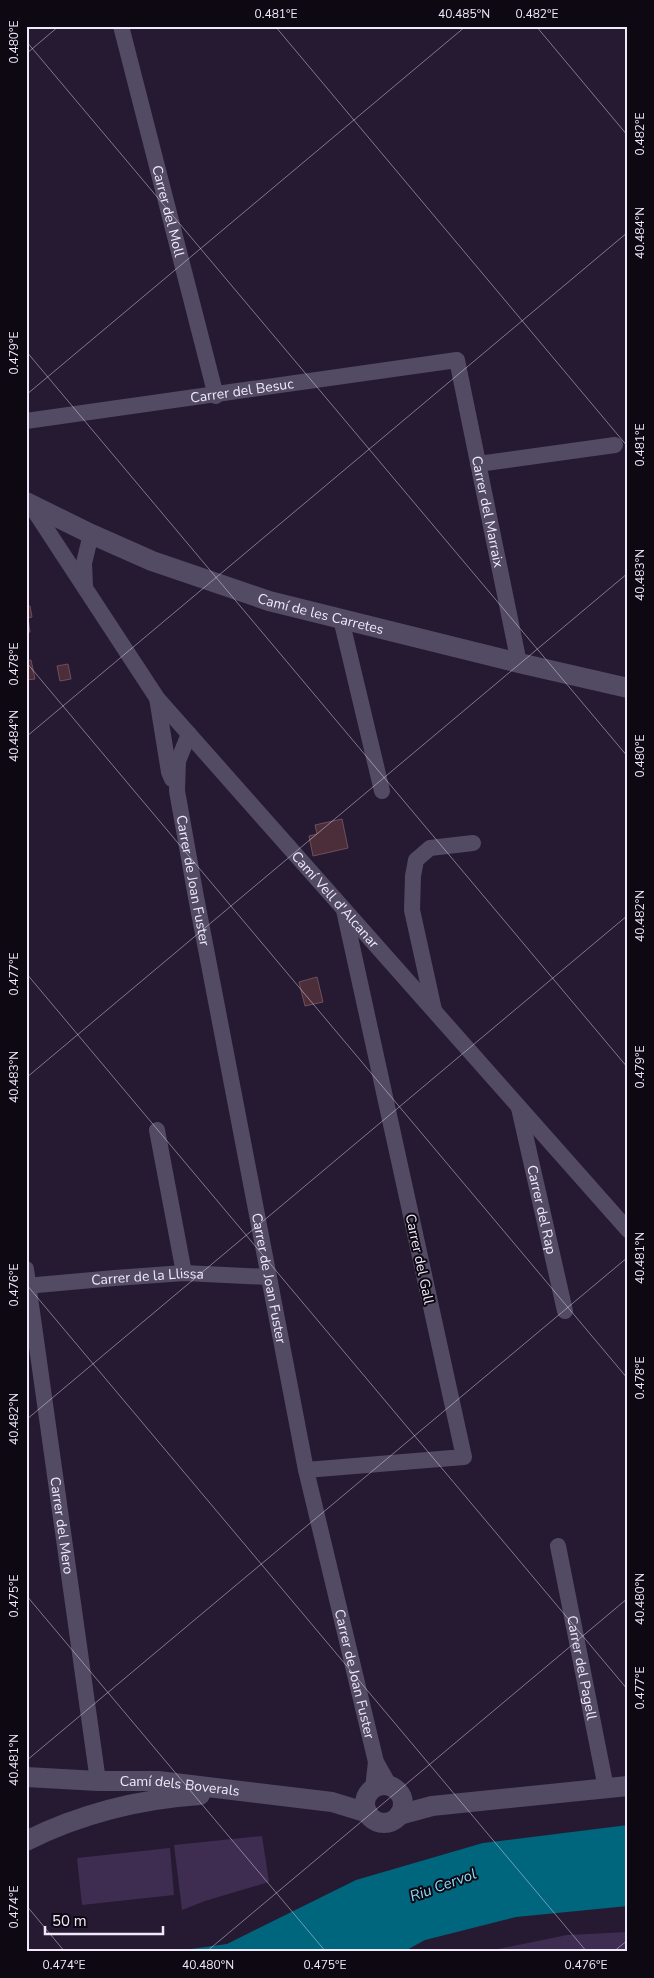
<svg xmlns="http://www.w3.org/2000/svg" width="654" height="1978" viewBox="0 0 654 1978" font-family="'Nunito Sans',sans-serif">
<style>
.green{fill:#3e2c51}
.water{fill:#00667d}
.building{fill:#4c2e3a;stroke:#6f4e5b}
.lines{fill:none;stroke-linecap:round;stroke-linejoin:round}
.minor{stroke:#524b63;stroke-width:16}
.tertiary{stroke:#524b63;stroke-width:20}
.ticks{fill:none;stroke:#f1e9fa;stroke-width:1;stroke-opacity:0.45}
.labels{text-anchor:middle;stroke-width:4;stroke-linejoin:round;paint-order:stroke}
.street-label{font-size:14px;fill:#f1e9fa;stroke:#0d0812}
.water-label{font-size:15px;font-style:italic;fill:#87dffb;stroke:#0d0812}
.neatline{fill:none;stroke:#f1e9fa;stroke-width:2}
.ticks-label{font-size:12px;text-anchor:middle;fill:#f1e9fa}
</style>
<rect width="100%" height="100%" fill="#261a32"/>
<path class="green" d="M262,1836L269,1882L205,1901L182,1910L174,1845Z
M170,1848L174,1895L82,1905L77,1858Z
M628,1932V1952H483L567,1935Z"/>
<path class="water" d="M628,1825V1906L516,1917L425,1940L403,1952H169L227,1944L356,1880L483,1843Z"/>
<path class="building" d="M26,606H30L32,617L28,618L30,632L26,633Z
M31,660L35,679L26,680V661Z
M68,664L71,679L60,681L57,666Z
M342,819L348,848L313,856L309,836L317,834L315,825Z
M317,977L323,1002L305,1006L299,982Z"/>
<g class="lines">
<g class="minor">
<path id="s1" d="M121,26L216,396"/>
<path id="s2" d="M26,421L457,360L519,663"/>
<path d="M478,464L615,445"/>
<path id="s3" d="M30,504L157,698L628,1230"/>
<path d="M85,586L84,563L91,534"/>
<path d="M341,619L382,791"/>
<path d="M157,698L169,772L172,779"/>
<path id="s4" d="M189,734L178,761L177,791L196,897L306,1470L376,1762L389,1785"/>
<path d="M434,1010L412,910L413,876L416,860L430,848L473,843"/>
<path id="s5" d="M519,1108L565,1311"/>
<path d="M157,1130L184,1273"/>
<path id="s6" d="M26,1269L98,1781"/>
<path id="s7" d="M26,1286L115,1278L184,1273L269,1277"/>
<path d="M306,1470L464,1457L344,910"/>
<path id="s8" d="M558,1546L606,1788"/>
<path d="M373,1788L376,1762"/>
</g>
<g class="tertiary">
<path id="s9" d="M26,502L91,534L152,561L269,601L519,663L628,688"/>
<path id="s10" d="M26,1777L98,1781H158L332,1802L368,1813"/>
<circle cx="384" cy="1804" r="19"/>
<path d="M399,1815L432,1806L628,1786"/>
<path d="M26,1841C80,1814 140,1799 200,1795"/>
</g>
</g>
<path class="ticks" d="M275,26L628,447M536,26L628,136M26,41L628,757M26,54L59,26M26,351L628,1068M26,395L466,26M26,662L628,1379M26,737L628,232M26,973L628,1690M26,1078L628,573M26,1284L587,1952M26,1420L628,915M26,1595L326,1952M26,1761L628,1257M26,1905L65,1952M206,1952L628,1598M613,1952L628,1940"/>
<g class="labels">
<g class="street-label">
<text dy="5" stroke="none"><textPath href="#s1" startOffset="191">Carrer del Moll</textPath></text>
<text dy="5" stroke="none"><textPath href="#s2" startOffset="218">Carrer del Besuc</textPath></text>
<text dy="5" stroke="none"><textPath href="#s2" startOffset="590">Carrer del Marraix</textPath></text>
<text dy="5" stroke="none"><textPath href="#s9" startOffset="316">Camí de les Carretes</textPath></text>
<text dy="5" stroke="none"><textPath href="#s4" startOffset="150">Carrer de Joan Fuster</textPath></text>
<text dy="5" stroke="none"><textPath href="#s3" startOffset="501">Camí Vell d'Alcanar</textPath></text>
<text dy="5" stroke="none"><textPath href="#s5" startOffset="104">Carrer del Rap</textPath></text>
<text transform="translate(420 1259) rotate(78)" y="5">Carrer del Gall</text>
<text dy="5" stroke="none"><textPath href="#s7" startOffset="122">Carrer de la Llissa</textPath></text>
<text dy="5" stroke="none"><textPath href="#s4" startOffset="555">Carrer de Joan Fuster</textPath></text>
<text dy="5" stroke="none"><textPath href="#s6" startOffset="259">Carrer del Mero</textPath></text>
<text dy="5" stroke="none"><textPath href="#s8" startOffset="124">Carrer del Pagell</textPath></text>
<text dy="5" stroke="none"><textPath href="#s4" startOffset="960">Carrer de Joan Fuster</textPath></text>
<text dy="5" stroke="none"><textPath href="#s10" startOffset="154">Camí dels Boverals</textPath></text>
</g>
<g class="water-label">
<text transform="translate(443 1885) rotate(-20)" y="5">Riu Cervol</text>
</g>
</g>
<rect width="654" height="1978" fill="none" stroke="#0d0812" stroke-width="55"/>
<path d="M45 1926v8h118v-8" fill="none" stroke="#f1e9fa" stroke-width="2.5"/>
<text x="52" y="1926" font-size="15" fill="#f1e9fa" stroke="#0d0812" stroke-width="4" paint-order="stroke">50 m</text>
<rect x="28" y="28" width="598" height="1922" class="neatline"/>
<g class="ticks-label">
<text x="276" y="18">0.481°E</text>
<text x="464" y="18">40.485°N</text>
<text x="537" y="18">0.482°E</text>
<text transform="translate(14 42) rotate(-90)" y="4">0.480°E</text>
<text transform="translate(640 134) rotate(-90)" y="4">0.482°E</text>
<text transform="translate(640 233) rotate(-90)" y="4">40.484°N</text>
<text transform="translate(14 353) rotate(-90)" y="4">0.479°E</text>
<text transform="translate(640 445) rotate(-90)" y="4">0.481°E</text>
<text transform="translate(640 575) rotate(-90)" y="4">40.483°N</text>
<text transform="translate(14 664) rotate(-90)" y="4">0.478°E</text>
<text transform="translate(14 736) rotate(-90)" y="4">40.484°N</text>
<text transform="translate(640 756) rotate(-90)" y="4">0.480°E</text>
<text transform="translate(640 916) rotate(-90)" y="4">40.482°N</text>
<text transform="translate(14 974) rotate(-90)" y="4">0.477°E</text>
<text transform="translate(640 1067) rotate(-90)" y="4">0.479°E</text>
<text transform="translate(14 1077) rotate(-90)" y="4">40.483°N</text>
<text transform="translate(640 1258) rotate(-90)" y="4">40.481°N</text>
<text transform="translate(14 1285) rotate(-90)" y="4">0.476°E</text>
<text transform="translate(640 1378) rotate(-90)" y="4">0.478°E</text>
<text transform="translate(14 1419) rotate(-90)" y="4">40.482°N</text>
<text transform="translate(14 1596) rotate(-90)" y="4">0.475°E</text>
<text transform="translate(640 1599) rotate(-90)" y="4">40.480°N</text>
<text transform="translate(640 1688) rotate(-90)" y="4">0.477°E</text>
<text transform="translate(14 1760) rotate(-90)" y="4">40.481°N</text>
<text transform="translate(14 1907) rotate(-90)" y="4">0.474°E</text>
<text x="64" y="1969">0.474°E</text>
<text x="208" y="1969">40.480°N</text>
<text x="325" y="1969">0.475°E</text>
<text x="586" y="1969">0.476°E</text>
</g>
</svg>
